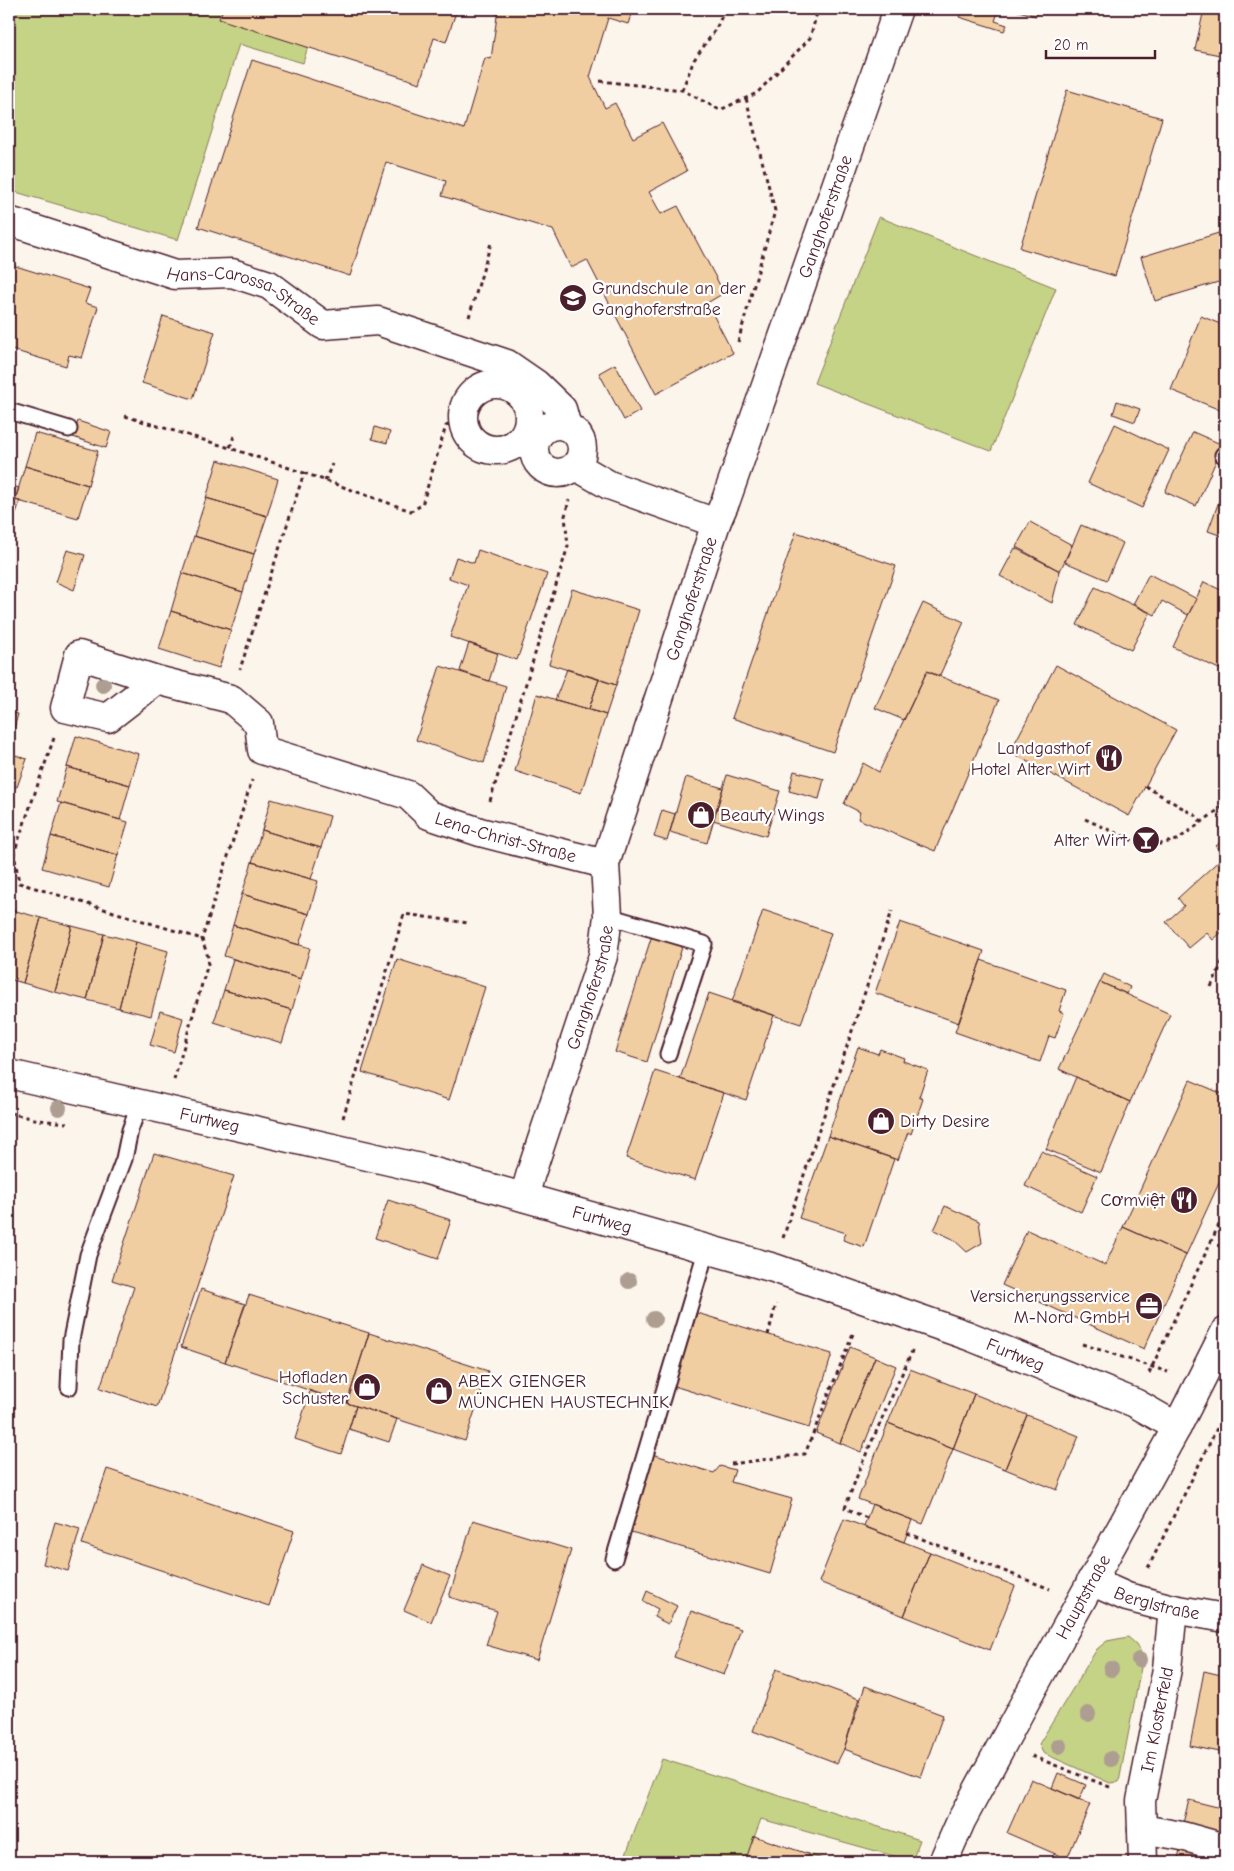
<svg xmlns="http://www.w3.org/2000/svg" width="1234" height="1871" viewBox="0 0 1234 1871" font-family="'Comic Neue',sans-serif">
<style>
.green{fill:#c5d386;stroke:#887958}
.building{fill:#f1cea2;stroke:#4a1f2b}
.lines{fill:none;stroke-linecap:round;stroke-linejoin:round}
.service-casing{stroke:#4a1f2b;stroke-width:19}
.minor-casing{stroke:#4a1f2b;stroke-width:31}
.path{stroke:#4a1f2b;stroke-width:3;stroke-dasharray:4 4;stroke-linecap:butt}
.service{stroke:#fff;stroke-width:15}
.minor{stroke:#fff;stroke-width:28}
.tree{fill:#ae9d91}
.labels{text-anchor:middle;stroke-width:4.5;stroke-linejoin:round;paint-order:stroke}
.street-label{font-size:18px;fill:#4a1f2b;stroke:#fff}
.poi-label{font-size:18px;fill:#4a1f2b;stroke:#fff;text-anchor:end}
</style>
<rect width="100%" height="100%" fill="#fcf5ec"/>
<filter id="ink" filterUnits="userSpaceOnUse"><feTurbulence type="fractalNoise" baseFrequency=".02" numOctaves="2"/><feDisplacementMap in="SourceGraphic" scale="10" xChannelSelector="R" yChannelSelector="G"/><feConvolveMatrix kernelMatrix="1 2 1 2 8 2 1 2 1" color-interpolation-filters="sRGB"/></filter>
<g filter="url(#ink)">
<path class="green" d="M9,9H319L303,63L239,44L178,240L9,190Z
M879,217L1056,288L991,451L814,383Z
M1128,1637L1136,1644L1143,1657L1119,1782L1110,1783L1043,1753L1039,1744L1097,1649L1107,1641Z
M662,1759L895,1832L920,1840L912,1861L761,1819L745,1862H623Z
M808,1854L831,1862H805Z"/>
<path class="building" d="M223,9H457L446,42L434,38L420,83L219,19Z
M498,9H633L628,24L608,18L590,77L605,108L615,103L633,138L662,123L687,171L649,192L661,214L678,206L724,293L707,303L733,353L656,394L587,260L571,268L553,230L442,196L446,181L386,162L350,276L198,227L252,60L464,129L485,58L491,59Z
M962,9H999L995,21L1007,25L1004,31L959,17Z
M1012,9H1038L1036,16Z
M1204,9H1225V56L1195,50Z
M1067,90L1162,118L1115,276L1020,248Z
M1225,231V280L1155,301L1141,257Z
M9,264L90,289L85,303L98,307L82,358L69,355L66,366L9,349Z
M163,316L215,332L193,399L142,383Z
M1201,316L1225,326V412L1171,390Z
M615,364L640,411L624,420L599,373Z
M1117,401L1140,409L1135,422L1113,414Z
M78,421L111,432L106,448L73,437Z
M1115,424L1169,450L1142,508L1088,483Z
M375,427L390,432L387,443L372,439Z
M1193,432L1223,445L1196,506L1165,492Z
M35,433L98,451L88,485L25,466Z
M218,460L278,479L267,516L206,498Z
M25,466L88,485L78,518L15,500Z
M9,485L19,488L15,500L20,501L13,523L9,522Z
M1225,485V537L1208,531Z
M206,498L267,516L254,554L194,536Z
M1030,522L1072,545L1060,571L1016,547Z
M1081,525L1123,543L1107,580L1065,562Z
M796,532L896,566L833,752L732,718Z
M194,536L254,554L243,592L182,573Z
M1015,548L1060,571L1052,603L1000,576Z
M67,550L85,555L74,590L56,582Z
M478,550L547,574L517,660L450,637L468,585L449,578L456,557L474,563Z
M182,573L243,592L231,630L171,611Z
M1149,574L1197,599L1188,615L1162,601L1155,615L1133,604Z
M1204,582L1225,592V672L1173,647Z
M1095,587L1150,613L1131,650L1077,625Z
M572,589L639,610L616,685L549,664Z
M923,603L964,622L939,677L927,671L904,720L875,708Z
M171,611L231,630L219,668L159,649Z
M469,643L498,653L489,681L460,671Z
M1056,665L1176,730L1129,816L1010,752Z
M440,666L506,686L484,763L416,740Z
M567,669L599,679L589,709L555,700Z
M927,671L999,700L935,851L858,819L860,812L844,804L863,763L879,772Z
M599,679L616,685L606,715L589,709Z
M537,694L606,715L581,793L515,771Z
M9,712L18,714L9,747Z
M76,736L139,754L130,785L67,767Z
M9,753L27,759L17,787L9,785Z
M67,767L130,785L120,820L57,802Z
M794,771L824,779L819,799L789,791Z
M727,775L780,791L766,836L713,820Z
M686,777L723,788L707,843L670,832Z
M271,799L330,816L321,848L262,830Z
M61,803L128,822L118,855L51,836Z
M662,810L675,814L667,841L654,837Z
M262,830L321,848L311,879L252,862Z
M51,836L118,855L109,887L42,868Z
M1225,838V929L1213,940L1207,933L1189,948L1166,922L1184,906L1178,898L1224,856L1216,846Z
M252,862L318,881L309,914L242,894Z
M242,894L309,914L299,945L233,925Z
M9,909L41,918L23,983L9,979Z
M763,910L831,933L801,1024L732,1002Z
M41,918L72,926L55,992L23,983Z
M900,922L984,951L959,1023L875,993Z
M233,925L310,948L301,979L224,956Z
M72,926L104,934L87,1000L55,992Z
M104,934L136,942L119,1008L87,1000Z
M652,935L683,944L647,1062L615,1052Z
M136,942L168,951L151,1016L119,1008Z
M233,959L301,979L292,1010L224,990Z
M397,959L485,987L449,1100L362,1072Z
M981,960L1066,990L1059,1011L1064,1013L1055,1038L1049,1036L1040,1062L955,1032Z
M1104,974L1130,987L1127,994L1100,982Z
M1100,982L1170,1014L1130,1102L1059,1069Z
M224,990L292,1010L282,1043L214,1022Z
M709,993L774,1015L746,1100L680,1079Z
M160,1011L183,1018L174,1052L150,1045Z
M858,1047L878,1054L880,1049L904,1058L903,1061L928,1070L919,1097L923,1099L911,1134L908,1132L898,1160L828,1136Z
M655,1071L724,1093L695,1180L626,1158Z
M1076,1077L1130,1102L1101,1172L1046,1149Z
M1190,1080L1225,1095V1170L1186,1255L1123,1227Z
M828,1136L894,1159L864,1247L843,1240L846,1233L799,1218Z
M1041,1151L1097,1176L1081,1212L1025,1186Z
M154,1153L234,1176L157,1407L100,1388L134,1287L112,1280Z
M388,1200L451,1220L438,1259L375,1238Z
M945,1206L979,1221L982,1243L967,1252L953,1239L934,1230Z
M1123,1227L1186,1255L1144,1349L1002,1285L1027,1230L1105,1265Z
M201,1289L245,1304L225,1362L181,1347Z
M249,1295L369,1333L347,1403L225,1362Z
M697,1313L832,1354L809,1428L674,1386Z
M369,1333L488,1371L465,1441L347,1403Z
M850,1347L875,1357L840,1443L816,1433Z
M875,1357L896,1366L861,1452L840,1443Z
M910,1369L974,1394L953,1449L888,1423Z
M310,1391L356,1406L341,1454L295,1439Z
M974,1394L1027,1415L1005,1469L953,1449Z
M356,1406L397,1419L389,1442L349,1429Z
M1027,1415L1079,1436L1057,1490L1005,1469Z
M888,1423L953,1449L923,1524L858,1499Z
M652,1454L714,1473L720,1466L735,1470L731,1482L792,1499L770,1574L628,1531Z
M107,1469L294,1531L269,1606L82,1544Z
M872,1504L912,1520L904,1542L864,1526Z
M844,1519L930,1552L904,1616L819,1582Z
M473,1520L571,1550L537,1660L486,1645L497,1611L449,1597Z
M55,1522L80,1529L68,1571L43,1564Z
M930,1552L1015,1586L990,1650L904,1616Z
M423,1565L450,1576L431,1622L404,1610Z
M647,1591L677,1606L668,1624L654,1617L658,1609L643,1601Z
M691,1611L741,1629L724,1675L674,1657Z
M776,1669L859,1699L844,1749L837,1763L753,1731Z
M1204,1671L1225,1676V1753L1190,1746Z
M865,1686L943,1715L921,1777L844,1749Z
M1058,1773L1086,1785L1079,1800L1052,1788Z
M1031,1779L1090,1804L1067,1859L1007,1833Z
M1189,1800L1225,1809L1219,1835L1182,1827Z
M754,1836L808,1854L805,1862H745Z
M1181,1846L1225,1857V1862H1177Z"/>
<g class="lines">
<g class="service-casing">
<path id="service" d="M9,411L69,429
M1223,455L1225,456
M608,916L704,944L668,1054
M69,1387L71,1340L88,1255L124,1159L130,1130L140,1103
M614,1559L707,1248"/>
</g>
<g class="minor-casing">
<g id="minor">
<path id="s1" d="M9,221L175,275L232,273L269,285L323,325L378,321L507,364L536,384L562,409L567,427"/>
<circle cx="496" cy="417" r="33"/>
<circle cx="558" cy="449" r="24"/>
<path d="M576,466L609,485L716,523"/>
<path id="s2" d="M157,680L108,718L65,708L79,655L157,680L231,699L259,723L262,750L408,795L429,815L480,832L605,864"/>
<path id="s3" d="M9,1074L420,1168L774,1268L969,1336L1135,1403L1177,1427"/>
<path id="s4" d="M524,1197L531,1173L603,956L608,916L605,864L716,523L726,500L898,9"/>
<path id="s5" d="M1091,1581L1127,1597L1173,1609L1225,1618"/>
<path d="M1142,1829L1182,1836L1225,1848"/>
<path id="s6" d="M943,1862L961,1821L1025,1702L1177,1427L1225,1332"/>
<path id="s7" d="M1143,1862L1141,1801L1167,1669L1173,1609"/>
</g>
</g>
<path class="path" d="M600,81L682,90L720,110L757,93L810,38L818,9
M682,90L694,60L716,29L725,9
M469,317L491,243
M738,342L775,211L746,98
M125,416L230,448
M234,436L230,448L304,473L240,669
M304,473L411,511L422,505L446,426L463,418
M325,481L332,464
M54,738L14,853L19,883L202,939
M1145,786L1196,816L1201,822
M490,801L568,546L565,516L569,500
M1085,819L1147,847L1177,840L1225,805
M1211,987L1225,956
M174,1080L209,960L202,939L252,780
M9,1113L39,1120L67,1123
M343,1118L404,914L468,923
M783,1238L892,911
M768,1335L776,1304
M1082,1344L1168,1372
M1149,1373L1225,1212
M731,1464L805,1454L854,1331
M867,1518L845,1508L860,1468L913,1349
M907,1533L1050,1589
M1148,1568L1225,1412
M1032,1756L1112,1788"/>
<use href="#service" class="service"/>
<use href="#minor" class="minor"/>
</g>
<g class="tree">
<circle cx="103" cy="685" r="8"/>
<circle cx="59" cy="1108" r="8"/>
<circle cx="629" cy="1281" r="8"/>
<circle cx="654" cy="1319" r="8"/>
<circle cx="1139" cy="1660" r="8"/>
<circle cx="1111" cy="1669" r="8"/>
<circle cx="1088" cy="1714" r="8"/>
<circle cx="1059" cy="1746" r="8"/>
<circle cx="1111" cy="1759" r="8"/>
</g>
</g>
<defs>
<g id="school-disc" transform="scale(1.4375)"><circle r="9.5" fill="#4a1f2b" stroke="#fff"/><path d="M0-5L7-2L0 1L-7-2ZM-4 1L0 2.5L4 1V4Q0 6-4 4Z" fill="#fff"/></g>
<g id="restaurant-disc" transform="scale(1.4375)"><circle r="9.5" fill="#4a1f2b" stroke="#fff"/><path d="M-5-6h1v4h1v-4h1v4h1v-4h1v5L-1.5 .5V6h-2V.5L-5-1ZM5-6V6H3V1.5H1.5Q1.5-4 5-6Z" fill="#fff"/></g>
<g id="shop-disc" transform="scale(1.4375)"><circle r="9.5" fill="#4a1f2b" stroke="#fff"/><path d="M-5-2.5h2.3a2.7 3.5 0 0 1 5.4 0H5L5.5 6h-11ZM-1.5-2.5h3a1.5 2.3 0 0 0-3 0Z" fill="#fff"/></g>
<g id="bar-disc" transform="scale(1.4375)"><circle r="9.5" fill="#4a1f2b" stroke="#fff"/><path d="M-6-5H6L.8 .8V4.5H3.5V6h-7V4.5H-.8V.8Z" fill="#fff"/></g>
<g id="office-disc" transform="scale(1.4375)"><circle r="9.5" fill="#4a1f2b" stroke="#fff"/><path d="M-6-3h4V-5.5h4V-3h4V5H-6ZM-1-4.5V-3h2v-1.5ZM-6 0V1H6V0Z" fill="#fff"/></g>
</defs>
<g fill-rule="evenodd">
<use href="#school-disc" x="573" y="298"/>
<use href="#restaurant-disc" x="1109" y="758"/>
<use href="#shop-disc" x="701" y="815"/>
<use href="#bar-disc" x="1146" y="840"/>
<use href="#shop-disc" x="881" y="1121"/>
<use href="#restaurant-disc" x="1184" y="1200"/>
<use href="#office-disc" x="1149" y="1306"/>
<use href="#shop-disc" x="367" y="1387"/>
<use href="#shop-disc" x="439" y="1391"/>
</g>
<g class="labels">
<g class="street-label">
<text dy="6" stroke="none"><textPath href="#s4" startOffset="1030">Ganghoferstraße</textPath></text>
<text dy="6" stroke="none"><textPath href="#s1" startOffset="249">Hans-Carossa-Straße</textPath></text>
<text dy="6" stroke="none"><textPath href="#s4" startOffset="625">Ganghoferstraße</textPath></text>
<text dy="6" stroke="none"><textPath href="#s2" startOffset="645">Lena-Christ-Straße</textPath></text>
<text dy="6" stroke="none"><textPath href="#s4" startOffset="220">Ganghoferstraße</textPath></text>
<text dy="6" stroke="none"><textPath href="#s3" startOffset="206">Furtweg</textPath></text>
<text dy="6" stroke="none"><textPath href="#s3" startOffset="611">Furtweg</textPath></text>
<text dy="6" stroke="none"><textPath href="#s3" startOffset="1046">Furtweg</textPath></text>
<text dy="6" stroke="none"><textPath href="#s6" startOffset="300">Hauptstraße</textPath></text>
<text dy="6" stroke="none"><textPath href="#s5" startOffset="70">Berglstraße</textPath></text>
<text dy="6" stroke="none"><textPath href="#s7" startOffset="144">Im Klosterfeld</textPath></text>
</g>
<g class="poi-label">
<text x="592" y="294" text-anchor="start">Grundschule an der<tspan x="592" dy="21">Ganghoferstraße</tspan></text>
<text x="1090" y="754">Landgasthof<tspan x="1090" dy="21">Hotel Alter Wirt</tspan></text>
<text x="720" y="821" text-anchor="start">Beauty Wings</text>
<text x="1127" y="846">Alter Wirt</text>
<text x="900" y="1127" text-anchor="start">Dirty Desire</text>
<text x="1165" y="1206">Cơmviệt</text>
<text x="1130" y="1302">Versicherungsservice<tspan x="1130" dy="21">M-Nord GmbH</tspan></text>
<text x="348" y="1383">Hofladen<tspan x="348" dy="21">Schuster</tspan></text>
<text x="458" y="1387" text-anchor="start">ABEX GIENGER<tspan x="458" dy="21">MÜNCHEN HAUSTECHNIK</tspan></text>
</g>
</g>
<rect width="1234" height="1871" fill="none" stroke="#fff" stroke-width="30"/>
<rect x="15" y="15" width="1204" height="1841" fill="none" stroke="#4a1f2b" stroke-width="2" filter="url(#ink)"/>
<path d="M1046 50v8h109v-8" fill="none" stroke="#4a1f2b" stroke-width="2.5"/>
<text x="1054" y="50" font-size="15" fill="#4a1f2b" stroke="#ffffff" stroke-width="4" paint-order="stroke">20 m</text>
</svg>
